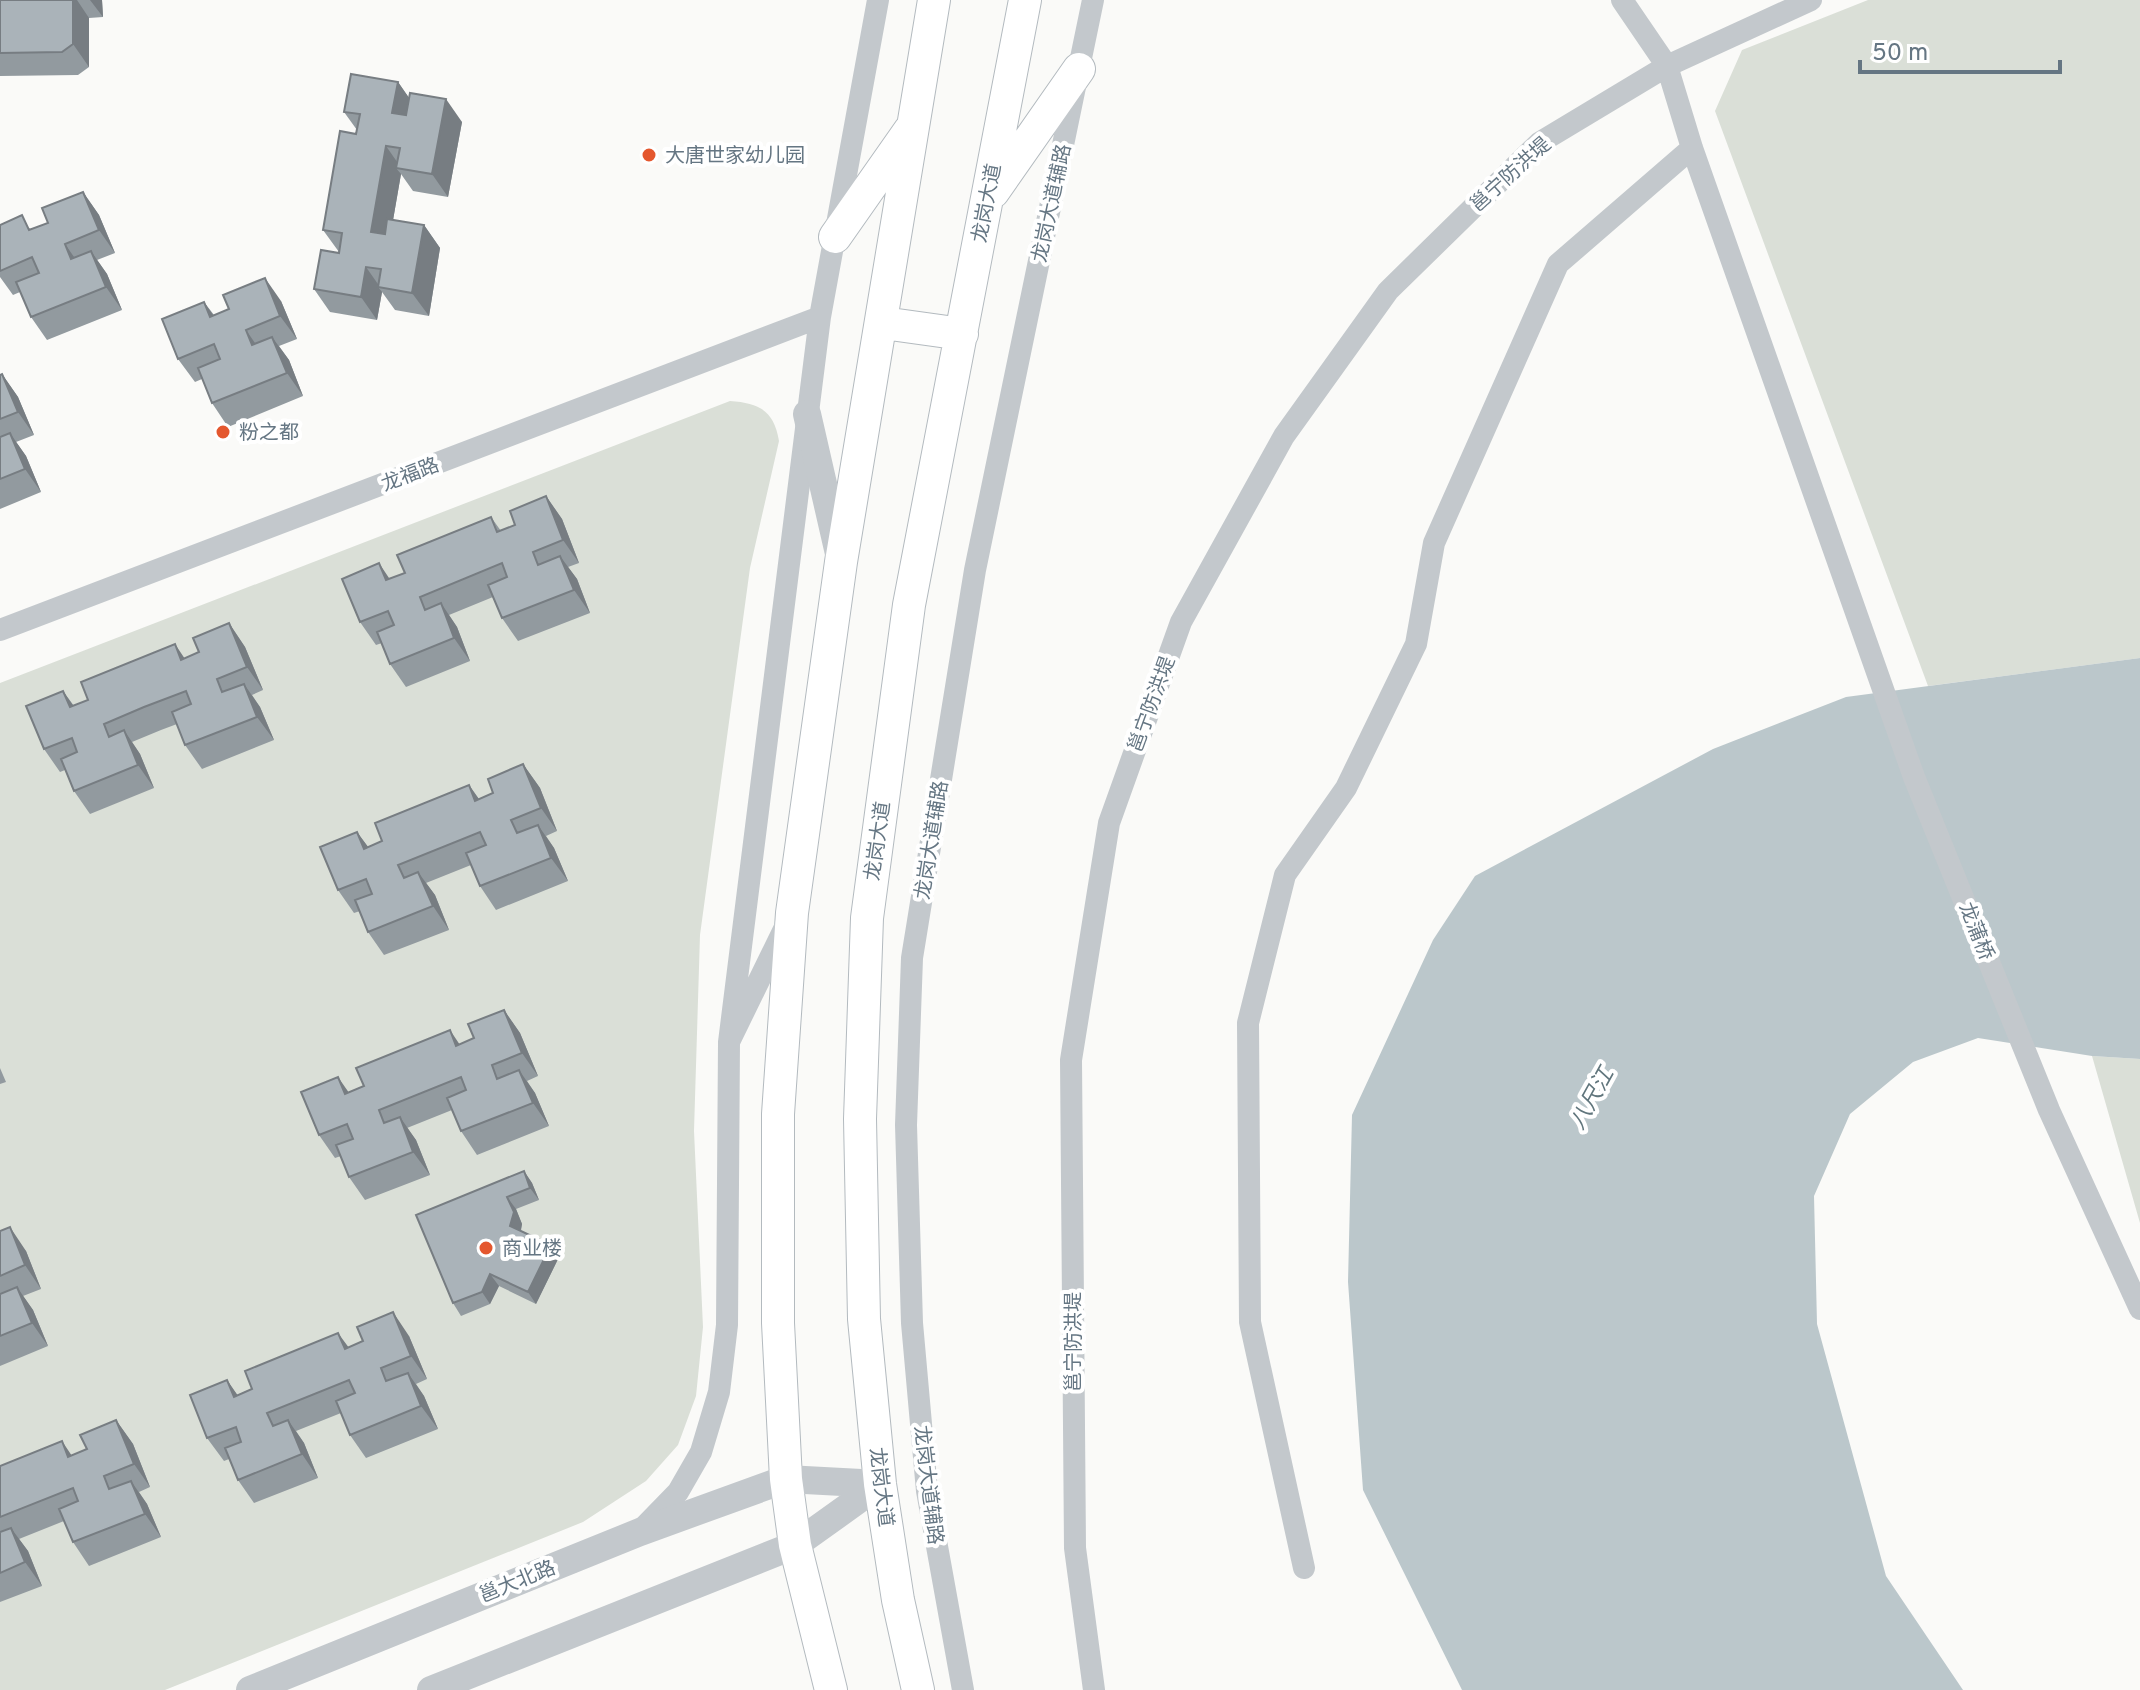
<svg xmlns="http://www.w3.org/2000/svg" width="2140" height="1690" viewBox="0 0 2140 1690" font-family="Overpass,'Noto Sans SC',sans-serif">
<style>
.green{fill:#dadfd7}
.water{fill:#bbc7cb}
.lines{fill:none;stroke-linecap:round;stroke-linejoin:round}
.secondary-casing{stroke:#b3babf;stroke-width:34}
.minor{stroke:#c3c8cc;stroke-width:22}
.tertiary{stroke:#c3c8cc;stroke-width:28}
.secondary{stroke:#fff;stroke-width:32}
.wall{fill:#929a9f}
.shaded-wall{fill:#777d82}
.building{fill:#aab3b9;stroke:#777d82;stroke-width:2}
.poi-dot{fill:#e4572e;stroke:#fff;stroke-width:3}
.labels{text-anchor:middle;stroke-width:8;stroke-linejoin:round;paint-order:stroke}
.poi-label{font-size:20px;fill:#657683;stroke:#fff;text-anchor:start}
.street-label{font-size:20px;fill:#657683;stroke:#fff}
.water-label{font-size:22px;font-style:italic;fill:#60757c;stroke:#fff}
</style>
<rect width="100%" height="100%" fill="#fafaf8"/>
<path class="green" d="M1868,0H2140V658L1928,686L1715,111L1742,50Z
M730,401C760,403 774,411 779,441L750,568L700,935L694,1131L703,1327L696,1396L678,1445L646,1481L583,1522L165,1690H0V683Z
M2092,1056L2140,1059V1224V1223Z"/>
<path class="water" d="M2140,658V1059L2092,1056L1978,1038L1913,1062L1850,1114L1814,1196L1817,1324L1886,1576L1963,1690H1462L1363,1490L1348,1282L1352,1115L1433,940L1475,876L1713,749L1846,697Z"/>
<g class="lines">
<g class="secondary-casing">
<path id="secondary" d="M993,192L1079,69
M835,237L910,130
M883,323L962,334
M831,1690L795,1545L786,1479L778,1323V1114L792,913L841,562L934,0
M918,1690L898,1600L880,1484L864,1319L860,1119L867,918L909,605L1025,0"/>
</g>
<path class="minor" d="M1622,0L1667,66L1692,148L1914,777L2049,1110L2140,1309
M0,630L820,317
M729,1042L820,317L878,0
M642,1529L678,1492L701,1452L719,1392L727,1325L729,1042L786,925
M1304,1568L1250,1322L1248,1023L1285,875L1346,788L1416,644L1434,543L1558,264L1692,148
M963,1690L927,1491L912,1323L906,1125L912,958L975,570L1093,0
M1094,1690L1075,1548L1071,1060L1109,823L1181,622L1284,436L1388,291L1539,143L1667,66L1811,0"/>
<path class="tertiary" d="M807,414L840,558
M250,1690L640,1532L786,1479L880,1484
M431,1690L795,1545L880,1484"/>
<use href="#secondary" class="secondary"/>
</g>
<path class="wall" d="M0,0H102L103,17L89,18V67L78,75L0,76Z
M398,82L409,98L462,122L448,197L413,191L401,174L393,220L424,225L440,248L429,316L395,310L382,292L377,320L330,312L314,289L339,252L323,230L357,130L344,112Z
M83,192L99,215L115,253L97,260L107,274L122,310L47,340L31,317L20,292L13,295L0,277V225L32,229L48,223Z
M281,301L297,339L279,346L289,360L303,396L228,427L212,403L202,379L195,382L178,359L204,302L214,315Z
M2,374L18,397L34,435L16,442L26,456L41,492L0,509V375Z
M546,496L562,519L579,563L568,567L577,579L590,613L518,641L502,618L493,597L449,615L457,627L470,661L406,687L390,664L382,643L376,645L360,622L390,579L405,573L491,517L501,531L515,525Z
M229,623L245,647L263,690L252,695L260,707L274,740L202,769L185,745L177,724L161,730L132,742L140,754L154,788L90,814L74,791L65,770L60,772L44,749L63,691L74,706L88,700L199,652Z
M523,764L540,788L557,831L546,836L554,848L568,881L496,910L480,886L471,865L426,883L435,895L449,930L384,955L368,932L360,911L354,913L338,890L357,832L368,847L382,841L469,785L479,799L493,793Z
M504,1010L520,1033L538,1076L527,1081L535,1093L549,1126L477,1155L461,1131L452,1110L407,1128L416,1140L430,1175L365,1200L349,1177L341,1156L335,1158L319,1135L349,1092L474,1038Z
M0,1068L6,1082L0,1084Z
M524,1171L532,1183L539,1200L516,1209L522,1224L521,1231L559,1257L536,1304L499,1286L490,1304L461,1316L453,1303L416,1215Z
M0,1231L26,1251L41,1289L23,1296L33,1310L48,1346L0,1366Z
M409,1336L427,1379L416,1384L424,1396L438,1429L366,1458L350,1435L341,1413L296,1431L304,1443L318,1478L254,1503L238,1480L229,1459L224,1461L207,1438L227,1380L237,1395L348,1347Z
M116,1420L133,1444L150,1487L139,1492L147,1504L161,1537L89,1566L73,1542L64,1521L19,1539L28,1551L42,1586L0,1602V1466L72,1455L87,1449Z"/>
<path class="shaded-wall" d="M73,0H77L89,18V67L73,44Z
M90,0H102L103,17Z
M398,82L414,105L408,136L392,113Z
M446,99L462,122L448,197L432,174Z
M386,146L402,169L396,168L401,174L387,255L371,232Z
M83,192L99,215L115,253L99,230Z
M424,225L440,248L429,316L412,293Z
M65,244L81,267L71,259Z
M91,251L107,274L122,310L106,287Z
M366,267L380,287H378L382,292L377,320L361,297Z
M265,278L281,301L297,339L280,316Z
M204,302L220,325L210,317Z
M246,330L262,353L252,345Z
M272,337L289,360L303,396L287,373Z
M2,374L18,397L34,435L18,412Z
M10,433L26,456L41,492L25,469Z
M546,496L562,519L579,563L563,540Z
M560,556L577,579L590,613L574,590Z
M379,563L395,587L386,580Z
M441,603L457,627L470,661L454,638Z
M229,623L245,647L263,690L247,667Z
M175,644L191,668L181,660Z
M244,684L260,707L274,740L257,717Z
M63,691L79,714L70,707Z
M124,730L140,754L154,788L138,765Z
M523,764L540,788L557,831L541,808Z
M469,785L485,808L475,801Z
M538,825L554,848L568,881L551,858Z
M357,832L374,855L364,849Z
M418,872L435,895L449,930L433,906Z
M504,1010L520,1033L538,1076L522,1053Z
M450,1030L466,1054L456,1046Z
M519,1070L535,1093L549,1126L533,1103Z
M338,1077L354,1100L345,1094Z
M400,1117L416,1140L430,1175L413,1152Z
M524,1171L532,1183L539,1200L530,1188Z
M507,1197L516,1209L522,1224L519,1238L510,1226Z
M10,1227L26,1251L41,1289L25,1265Z
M551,1245L559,1257L536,1304L528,1292Z
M490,1274L499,1286L490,1304L482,1292Z
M17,1287L33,1310L48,1346L32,1323Z
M393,1312L409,1336L427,1379L411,1356Z
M338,1333L355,1356L345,1349Z
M408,1373L424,1396L438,1429L421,1406Z
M227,1380L243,1403L234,1397Z
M116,1420L133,1444L150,1487L134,1464Z
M288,1420L304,1443L318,1478L302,1454Z
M62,1441L78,1465L68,1457Z
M131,1481L147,1504L161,1537L145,1514Z
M11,1528L28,1551L42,1586L25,1562Z"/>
<path class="building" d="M0,0H73V44L62,52L0,53Z
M351,74L398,82L392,113L406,115L410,93L446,99L432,174L396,168L400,148L386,146L371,232L385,234L387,219L424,225L412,293L378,287L381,269L366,267L361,297L314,289L321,250L339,253L342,233L323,230L340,131L356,134L360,114L344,112Z
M83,192L99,230L65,244L71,259L91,251L106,287L31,317L16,282L39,273L32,257L0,271V225L22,215L29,230L48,223L42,208Z
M265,278L280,316L246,330L252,345L272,337L287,373L212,403L198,368L220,359L214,344L178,359L162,319L204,302L210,317L229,309L223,295Z
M2,374L18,412L0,419V375Z
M10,433L25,469L0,479V437Z
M546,496L563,540L533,552L538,565L560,556L574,590L502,618L488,585L507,577L502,563L420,597L425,610L441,603L454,638L390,664L377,632L394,625L388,611L360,622L342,579L379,563L386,580L405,573L397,555L491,517L497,532L515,525L510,511Z
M229,623L247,667L217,679L222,692L244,684L257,717L185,745L172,712L191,704L186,691L144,707L104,724L109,737L124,730L138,765L74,791L61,759L77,752L72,738L44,749L26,706L63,691L70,707L88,700L81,682L175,644L181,660L199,652L193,638Z
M523,764L541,808L511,820L517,833L538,825L551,858L480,886L466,853L486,845L480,832L398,865L404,878L418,872L433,906L368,932L355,900L372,894L366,879L338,890L320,847L357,832L364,849L382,841L375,823L469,785L475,801L493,793L488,779Z
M504,1010L522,1053L492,1065L497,1079L519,1070L533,1103L461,1131L447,1098L466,1090L461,1077L379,1110L384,1123L400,1117L413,1152L349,1177L336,1145L353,1139L347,1124L319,1135L301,1092L338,1077L345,1094L364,1086L356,1068L450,1030L456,1046L474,1038L468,1024Z
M524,1171L530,1188L507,1197L514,1212L510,1226L551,1245L528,1292L490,1274L482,1292L453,1303L416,1215Z
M10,1227L25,1265L0,1276V1231Z
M17,1287L32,1323L0,1336V1294Z
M393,1312L411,1356L381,1368L386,1381L408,1373L421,1406L350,1435L336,1401L355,1393L349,1380L267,1413L273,1426L288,1420L302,1454L238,1480L225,1448L241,1442L236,1427L207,1438L190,1395L227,1380L234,1397L252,1389L245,1371L338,1333L345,1349L363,1341L357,1327Z
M116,1420L134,1464L104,1476L109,1489L131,1481L145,1514L73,1542L59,1509L78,1501L73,1488L0,1517V1466L62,1441L68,1457L87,1449L80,1435Z
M11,1528L25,1562L0,1573V1532Z"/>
<g class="poi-dot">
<circle cx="649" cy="155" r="8"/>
<circle cx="223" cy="432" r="8"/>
<circle cx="486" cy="1248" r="8"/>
</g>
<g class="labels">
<g class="poi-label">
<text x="665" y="162">大唐世家幼儿园</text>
<text x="239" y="439">粉之都</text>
<text x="502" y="1255">商业楼</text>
</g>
<g class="street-label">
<text transform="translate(1510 174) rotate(-42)" y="7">邕宁防洪堤</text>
<text transform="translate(986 203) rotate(-79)" y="7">龙岗大道</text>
<text transform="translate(1051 203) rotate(-78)" y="7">龙岗大道辅路</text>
<text transform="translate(410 474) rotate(-21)" y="7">龙福路</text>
<text transform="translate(1151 704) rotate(-70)" y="7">邕宁防洪堤</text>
<text transform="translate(931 840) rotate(-81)" y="7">龙岗大道辅路</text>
<text transform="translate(877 841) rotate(-82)" y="7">龙岗大道</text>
<text transform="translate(1977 931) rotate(68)" y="7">龙蒲桥</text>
<text transform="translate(1073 1342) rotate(-90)" y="7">邕宁防洪堤</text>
<text transform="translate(929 1485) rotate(83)" y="7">龙岗大道辅路</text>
<text transform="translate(882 1487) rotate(83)" y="7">龙岗大道</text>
<text transform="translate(517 1581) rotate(-22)" y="7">邕大北路</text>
</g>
<g class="water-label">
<text transform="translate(1591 1098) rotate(-61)" y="8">八尺江</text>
</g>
</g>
<path d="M1860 60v12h200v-12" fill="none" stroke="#657683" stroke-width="4"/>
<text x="1872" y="60" font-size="24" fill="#657683" stroke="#ffffff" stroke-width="6" paint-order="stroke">50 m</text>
</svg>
